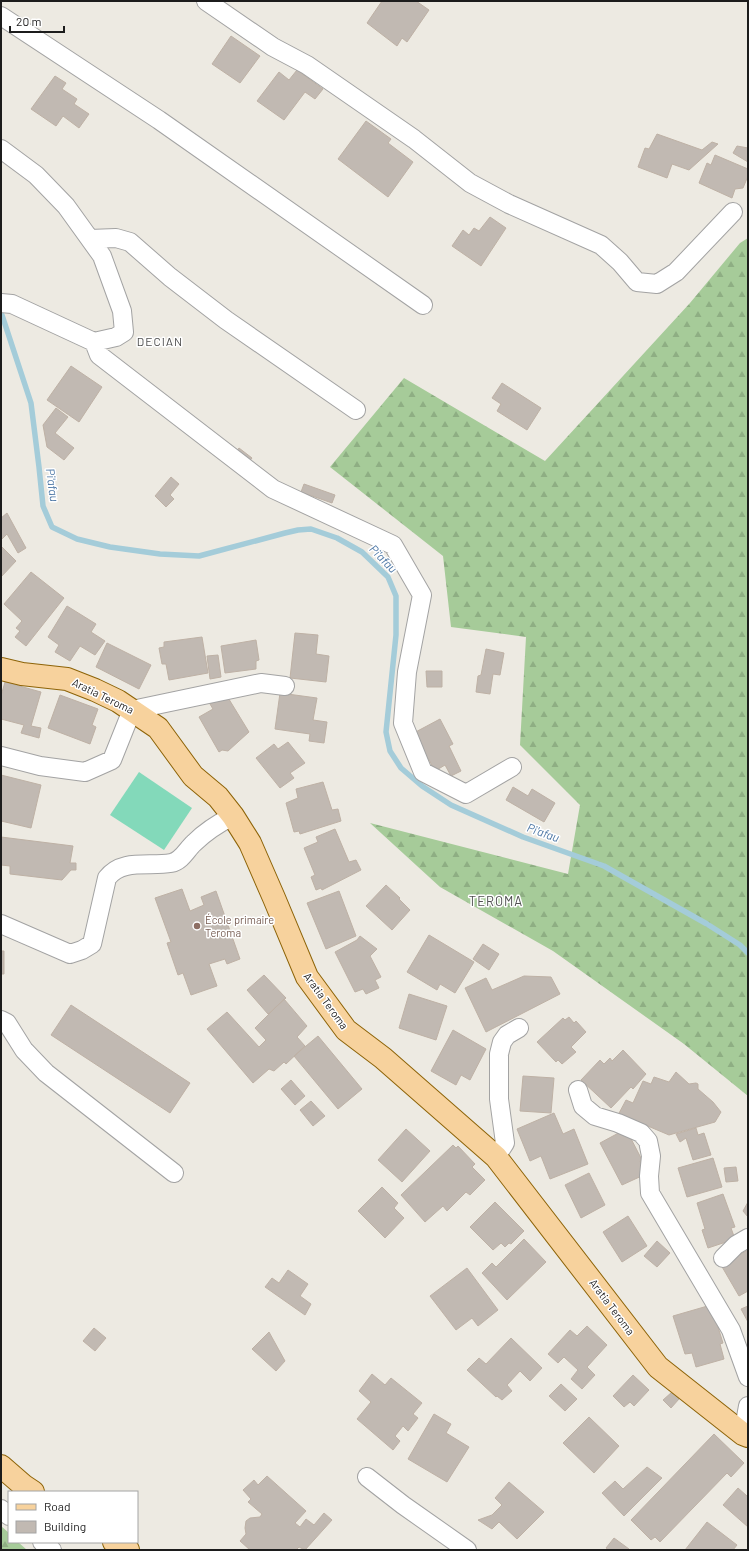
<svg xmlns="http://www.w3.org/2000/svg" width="749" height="1551" viewBox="0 0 749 1551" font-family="Barlow,sans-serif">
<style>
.forest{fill:url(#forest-firs)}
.pitch{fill:#83d9ba}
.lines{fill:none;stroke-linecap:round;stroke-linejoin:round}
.stream{stroke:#a4ccd9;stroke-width:5.5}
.building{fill:#c1b9b2;stroke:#beb1a5}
.minor-casing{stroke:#a3a3a3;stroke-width:20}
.major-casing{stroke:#8d6307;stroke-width:24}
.minor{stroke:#fff;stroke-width:18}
.major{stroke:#f7d29d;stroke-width:22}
.education-dot{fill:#8d6e63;stroke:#fff;stroke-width:1.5}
.labels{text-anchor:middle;stroke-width:3;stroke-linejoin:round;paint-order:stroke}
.street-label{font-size:11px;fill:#1c1c1c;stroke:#fff}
.education-label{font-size:11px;fill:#785e54;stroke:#fff;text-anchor:start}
.neighbourhood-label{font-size:12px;letter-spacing:1px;fill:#4f4f4f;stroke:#fff}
.water-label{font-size:12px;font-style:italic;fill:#4e78a6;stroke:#fff}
.quarter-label{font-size:13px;letter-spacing:1px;fill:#4f4f4f;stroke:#fff}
</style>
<defs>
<pattern id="forest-firs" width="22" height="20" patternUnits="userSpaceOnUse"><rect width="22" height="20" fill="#a6cb99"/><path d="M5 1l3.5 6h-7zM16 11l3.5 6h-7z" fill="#8eae83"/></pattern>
</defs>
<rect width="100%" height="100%" fill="#edeae2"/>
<path class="forest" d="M748,238V1096L684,1044L553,951L440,887L370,823L568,874L580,805L520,745L526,637L451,627L443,556L330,467L404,378L545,461L690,303L740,243Z
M1,1526L9,1533V1542H18L27,1550H1Z"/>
<path class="pitch" d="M139,772L192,808L164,850L110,815Z"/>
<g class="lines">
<path class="stream" d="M2,315L31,403L39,467L43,506L52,527L77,539L110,547L160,554L199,556L285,533L298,530L311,529L337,538L362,552L388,577L396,596V635L386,732L390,751L401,768L422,786L451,805L523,837L604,866L707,924L740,945L748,953"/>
</g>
<path class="building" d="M382,1H416L429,10L407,42L402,38L397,46L367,23Z
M231,36L260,56L240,83L212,64Z
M297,70L323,89L315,99L305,92L284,120L257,101L279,72L289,80Z
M55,76L66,83L62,89L77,99L74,104L89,114L79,128L63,116L56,126L31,109Z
M366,121L391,139L388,143L413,162L388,197L338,159Z
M657,134L702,150L712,142L718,144L689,170L672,164L667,178L638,167L645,148L649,149Z
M737,146L748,148V162L733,153Z
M715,155L748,169V176L743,188L735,189L732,198L699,183L707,163L711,165Z
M490,217L506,228L481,266L452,246L463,230L469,235L474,228L479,231Z
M71,366L102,387L79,422L47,400Z
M502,383L541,408L527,430L497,411L501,404L492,398Z
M56,408L68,417L55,433L74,448L64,460L47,447L43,425Z
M239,448L252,458L248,463L235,453Z
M171,477L179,484L170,495L174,499L166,507L155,496Z
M304,484L335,495L332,503L301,492Z
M7,513L26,548L18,553L7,534L1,540V518Z
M1,546L16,561L1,577Z
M31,572L64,598L26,646L15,637L20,631L16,628L22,621L4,604Z
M67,606L96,624L91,632L105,641L95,655L80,646L70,661L55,652L59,645L48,637Z
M295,633L318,635L316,654L329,656L326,682L290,678Z
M202,637L208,673L169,680L166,664H162L159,648L164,647V642Z
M256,640L259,660L256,661V669L225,673L221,646Z
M107,643L151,665L139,689L96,667Z
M486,649L504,653L500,675L493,674L490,694L476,692L478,676L481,675Z
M218,655L221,677L210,679L207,656Z
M426,671H442V687H427Z
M5,682L41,692L31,726L41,728L39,738L21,733L24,725L1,719V696Z
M280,693L317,698L313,720L327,722L324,743L309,741L310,734L275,729Z
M60,695L98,709L92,725L96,727L90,744L48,728Z
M227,696L249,732L228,751L222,750L219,752L199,717L213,709L210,704Z
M440,719L453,744L449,746L461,771L451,776L445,765L435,771L428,758L424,761L410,735Z
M288,742L305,763L290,773L294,778L280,788L256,758L274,744L278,749Z
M1,775L41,785L31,828L1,821Z
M323,782L332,810L338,809L341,821L300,834L299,831L294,832L286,803L298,798L296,789Z
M513,787L528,796L532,789L555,803L544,822L506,800Z
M335,829L349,862L356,860L361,870L322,890L321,888L316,890L311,877L315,875L304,848L318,842L316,837Z
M1,837L73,846L70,863H76V870H71L62,880L10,874V866L1,865Z
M386,885L400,898L399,899L410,910L392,930L366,906Z
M182,889L190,911L204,905L201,897L216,891L240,959L227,964L225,959L209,964L217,986L191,995L183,973L178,975L167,943L171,942L155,898Z
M339,891L356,936L326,949L307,903Z
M429,935L474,962L455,993L440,984L437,990L407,972Z
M360,936L377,949L370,956L381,977L375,980L379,988L366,994L363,989L355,992L335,952L357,940Z
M483,944L499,954L489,970L473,959Z
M1,951H4V974H1Z
M264,975L286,998L268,1014L247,990Z
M524,976L551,977L560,994L486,1032L465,988L486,978L492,990Z
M409,994L447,1006L436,1040L399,1028Z
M284,999L307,1026L297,1037L305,1046L286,1064L284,1062L274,1071L269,1069L253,1083L207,1029L227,1012L259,1047L266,1040L255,1028Z
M71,1005L190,1083L170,1113L51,1035Z
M569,1017L574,1023L576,1021L586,1032L571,1047L576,1052L562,1064L558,1060L556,1062L537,1042L563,1018L565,1020Z
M453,1030L486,1049L470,1080L461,1075L456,1085L431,1071Z
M318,1036L362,1089L338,1109L294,1056Z
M623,1050L646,1074L633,1089L631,1087L611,1108L581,1080L600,1060L604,1064L610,1058L612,1061Z
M676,1072L689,1084L696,1083L698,1084V1089L713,1102L721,1112L715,1122L669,1135L636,1121L617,1117L626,1100L633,1103L643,1081L651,1084L654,1077L669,1082Z
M523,1076L554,1078L551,1113L520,1111Z
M291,1080L305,1096L295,1105L281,1089Z
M311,1101L325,1116L313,1126L300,1110Z
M554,1113L563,1134L574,1129L588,1164L550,1179L541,1156L530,1161L517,1129Z
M696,1128L698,1135L704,1133L711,1155L693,1160L686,1138L680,1142L676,1134Z
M406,1129L430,1151L402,1182L378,1160Z
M626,1129L642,1160L640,1161L646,1174L622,1185L600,1143Z
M453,1145L456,1148L458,1146L475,1164L472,1167L485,1180L470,1195L466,1192L447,1211L443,1206L425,1222L401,1195Z
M713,1158L722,1187L687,1197L678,1168Z
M736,1167L738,1181L726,1182L724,1168Z
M589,1173L605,1205L581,1218L565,1185Z
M382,1187L398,1203L394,1208L404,1218L385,1238L358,1211Z
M723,1194L735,1227L731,1228L735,1239L708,1248L702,1230L705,1229L697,1203Z
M495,1202L524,1231L511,1244L509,1243L505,1247L501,1243L493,1250L470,1227Z
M748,1202V1217L743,1211Z
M628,1216L647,1246L622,1262L603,1232Z
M524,1239L546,1262L507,1300L482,1273L492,1263L496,1267Z
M657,1241L670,1253L657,1267L644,1256Z
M748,1250V1291L739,1296L721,1265Z
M467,1268L498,1310L478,1326L472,1318L456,1330L430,1296Z
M288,1270L308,1284L300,1296L311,1304L305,1315L265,1287L272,1278L279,1283Z
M711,1305L723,1343L720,1344L724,1359L696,1367L692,1353L685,1354L673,1316Z
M748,1306V1322L741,1309Z
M587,1326L607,1345L587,1367L595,1375L582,1389L571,1379L578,1370L564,1357L558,1363L548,1354L570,1330L577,1336Z
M94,1328L106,1338L95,1351L83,1341Z
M269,1332L285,1361L276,1371L252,1349Z
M511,1338L542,1368L530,1381L520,1371L507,1385L512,1391L502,1400L497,1396L496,1397L467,1370L479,1358L486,1364Z
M372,1374L385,1385L391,1378L422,1403L413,1414L418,1418L408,1431L403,1426L395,1436L400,1441L393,1450L357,1419L371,1402L359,1391Z
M633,1375L649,1390L634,1406L630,1402L624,1407L613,1396Z
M561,1384L577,1399L565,1411L549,1396Z
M672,1392L679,1399L671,1408L663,1400Z
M434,1414L451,1424L446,1433L469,1447L447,1482L408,1459Z
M589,1417L619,1446L594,1473L563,1443Z
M714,1434L744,1463L731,1477L727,1473L660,1542L655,1537L651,1540L631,1520Z
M647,1467L662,1478L624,1516L602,1493L615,1481L623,1489Z
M267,1476L306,1511L295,1523L300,1527L306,1519L314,1525L324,1513L332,1520L305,1550L299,1547L296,1550H250L240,1541L246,1534L245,1528L246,1521L250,1518L260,1517L262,1514L248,1502L251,1499L243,1490L254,1480L258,1485Z
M509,1482L544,1512L517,1539L499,1522L492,1529L478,1520L492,1515L502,1505L495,1498Z
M738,1488L747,1496L748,1495V1527L723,1505Z
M707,1522L737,1545L733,1550H685Z
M614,1538L629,1549L628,1550H609L606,1548Z"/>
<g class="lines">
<g class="minor-casing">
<path id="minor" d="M206,1L273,47L307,65L414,139L470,183L509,204L601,245L620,262L637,282L657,284L676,272L733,212
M1,16L159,120L423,305
M1,149L36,175L66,206L102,256L122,311L124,332L116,337L94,342L12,304L1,303
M90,239L116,238L130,242L170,277L226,320L356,410
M94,342L99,355L273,489L393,545L422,595L407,672L403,723L423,772L466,794L512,767
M1,756L40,766L85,772L112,760L132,710L261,683L285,686
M1,924L70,954L82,950L92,944L107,878C122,858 150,867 171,863C182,861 187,849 194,843C205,832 219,823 233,816
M1,1020L7,1023L24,1050L46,1073L174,1173
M578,1090L583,1106L595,1116L618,1123L641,1133L648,1141L651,1156L649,1176L650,1193L731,1330L748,1377
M496,1157L505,1143L499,1099V1054L502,1042L507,1035L519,1028
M723,1258L736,1245L748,1238
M743,1434L748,1406
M367,1477L403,1505L467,1550
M1,1509L9,1516
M42,1542L52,1550"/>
</g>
<g class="major-casing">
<path id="major" d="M1,669L22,674L67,679L95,690L118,701L158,728L193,776L218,797L233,816L250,843L274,898L307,977L346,1030L383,1058L496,1157L658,1367L743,1434L748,1436
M1,1466L24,1486L33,1492
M114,1542L128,1550"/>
</g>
<use href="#minor" class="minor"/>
<use href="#major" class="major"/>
</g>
<circle class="education-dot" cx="197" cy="926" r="4"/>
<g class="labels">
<g class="street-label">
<text transform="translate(103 696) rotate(26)" y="4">Aratia Teroma</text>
<text transform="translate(326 1001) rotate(54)" y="4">Aratia Teroma</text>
<text transform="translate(612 1307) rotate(53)" y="4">Aratia Teroma</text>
</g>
<g class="education-label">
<text x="205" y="924">École primaire<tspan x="205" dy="13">Teroma</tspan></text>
</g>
<g class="neighbourhood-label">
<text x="160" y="346">DECIAN</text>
</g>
<g class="water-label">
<text transform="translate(52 485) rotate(82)" y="4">Pi'afau</text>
<text transform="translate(383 559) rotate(46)" y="4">Pi'afau</text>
<text transform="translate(543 833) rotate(20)" y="4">Pi'afau</text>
</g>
<g class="quarter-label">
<text x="496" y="906">TEROMA</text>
</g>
</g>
<rect width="749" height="1551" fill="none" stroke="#1c1c1c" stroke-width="4"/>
<rect x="8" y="1491" width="130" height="52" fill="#ffffff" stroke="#a4a4a4"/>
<rect x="16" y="1504" width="20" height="6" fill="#f7d29d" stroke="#a4a4a4"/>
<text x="44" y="1511" font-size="12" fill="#1c1c1c">Road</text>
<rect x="16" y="1521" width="20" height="12" fill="#c1b9b2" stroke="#a4a4a4"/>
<text x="44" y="1531" font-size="12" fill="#1c1c1c">Building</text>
<path d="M10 26v6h54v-6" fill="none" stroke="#1c1c1c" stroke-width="2"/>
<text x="16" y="26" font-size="12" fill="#1c1c1c" stroke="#ffffff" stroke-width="3" paint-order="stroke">20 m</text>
</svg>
